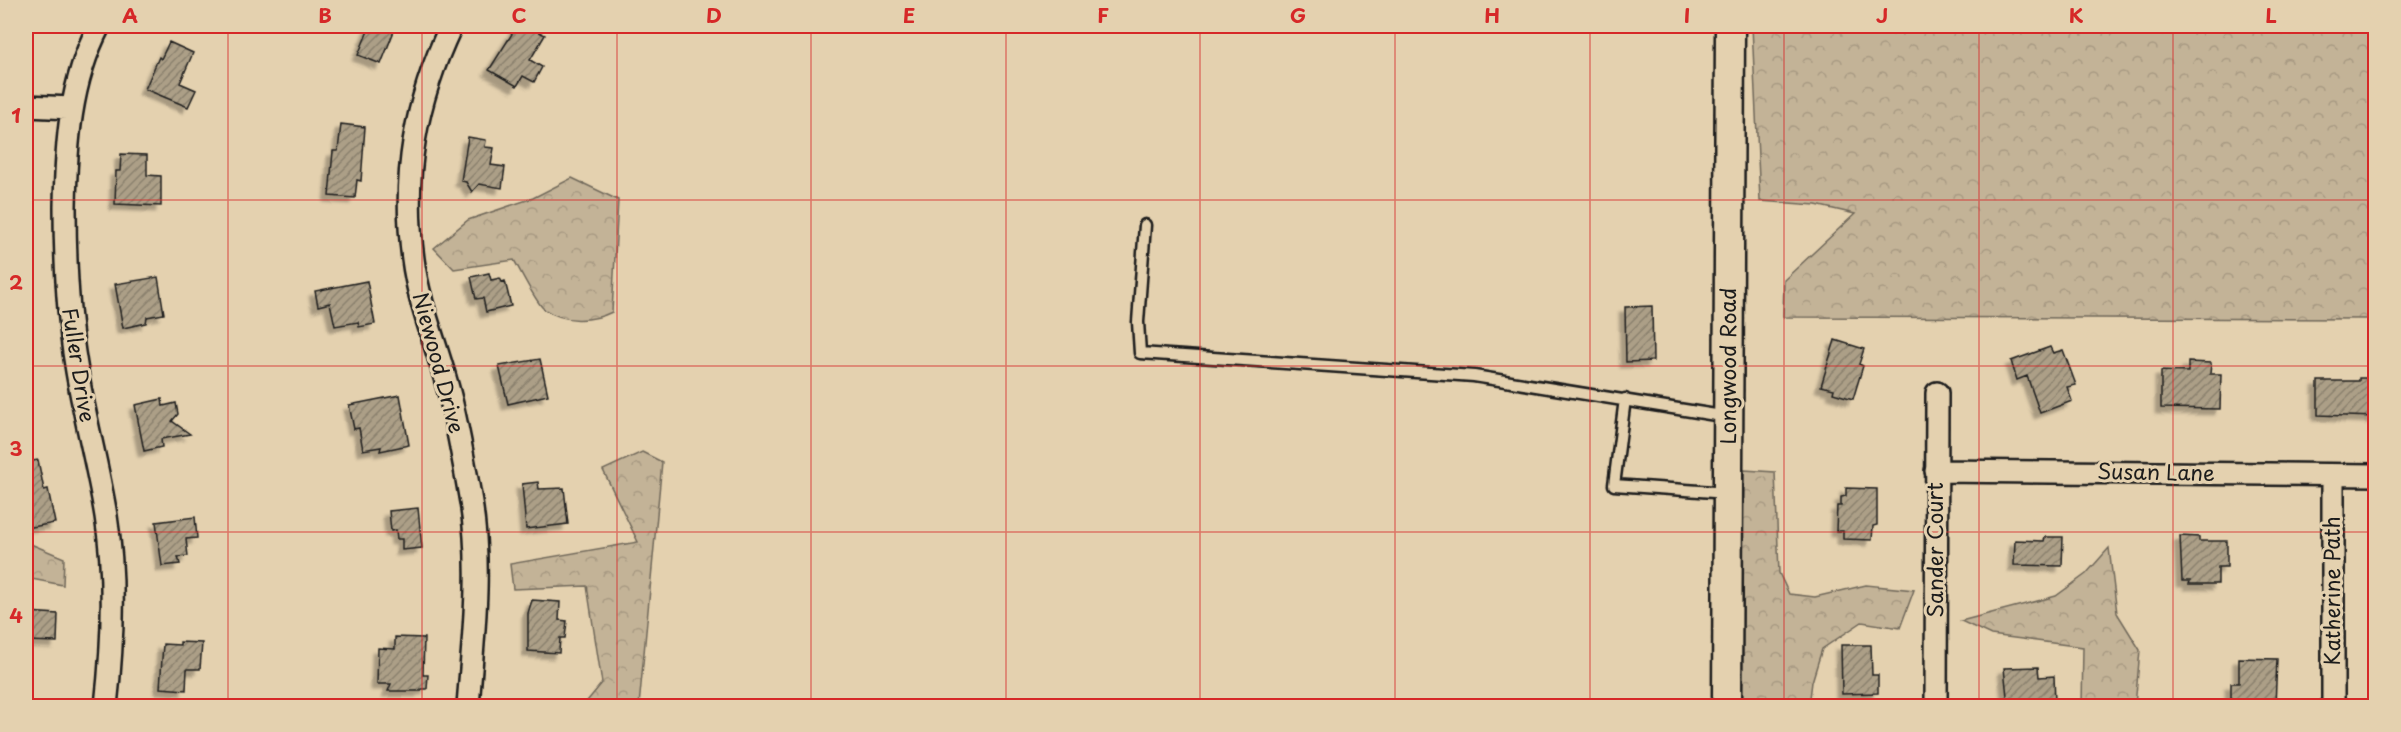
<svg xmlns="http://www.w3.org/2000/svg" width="2401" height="732" viewBox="0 0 2401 732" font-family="'Playpen Sans',sans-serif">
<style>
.forest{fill:url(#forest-crowns);stroke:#70685a;stroke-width:1.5}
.building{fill:url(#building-hatch);stroke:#1c1c1c;stroke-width:1.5;filter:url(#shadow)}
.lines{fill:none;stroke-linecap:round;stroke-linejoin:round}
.service-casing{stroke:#1c1c1c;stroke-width:15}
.minor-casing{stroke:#1c1c1c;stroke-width:26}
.secondary-casing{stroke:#1c1c1c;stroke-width:33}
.service{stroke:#e4d1af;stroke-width:10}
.minor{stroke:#e4d1af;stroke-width:21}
.secondary{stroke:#e4d1af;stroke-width:28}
.grid{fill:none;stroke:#d62828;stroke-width:1.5;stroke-opacity:0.55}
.labels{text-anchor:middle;stroke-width:6;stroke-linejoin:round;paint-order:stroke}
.street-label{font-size:21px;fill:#1c1c1c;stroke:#e4d1af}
.neatline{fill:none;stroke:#d62828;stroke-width:2}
.grid-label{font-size:20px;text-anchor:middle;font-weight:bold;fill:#d62828}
</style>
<defs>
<pattern id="forest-crowns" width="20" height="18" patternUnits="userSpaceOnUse" patternTransform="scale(1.5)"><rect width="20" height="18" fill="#c3b397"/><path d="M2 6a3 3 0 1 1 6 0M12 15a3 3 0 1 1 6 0" fill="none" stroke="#a79982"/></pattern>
<pattern id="building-hatch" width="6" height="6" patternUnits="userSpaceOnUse" patternTransform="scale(1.5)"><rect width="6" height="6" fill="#ac9f87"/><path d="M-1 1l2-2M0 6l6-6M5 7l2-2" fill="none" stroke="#8b816e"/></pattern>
<filter id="shadow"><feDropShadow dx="-5.5" dy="5.5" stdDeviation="1.5" flood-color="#0004"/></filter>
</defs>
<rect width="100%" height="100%" fill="#e4d1af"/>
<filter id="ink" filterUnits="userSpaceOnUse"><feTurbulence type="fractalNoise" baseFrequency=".0167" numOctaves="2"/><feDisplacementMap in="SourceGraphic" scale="12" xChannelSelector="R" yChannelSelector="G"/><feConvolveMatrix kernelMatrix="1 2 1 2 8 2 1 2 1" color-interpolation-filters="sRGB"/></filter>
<g filter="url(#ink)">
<path class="forest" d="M1752,26H2375V319L1783,317L1784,280L1855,214L1816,205L1760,201Z
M572,178L618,200L612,312C592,322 564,323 544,309C536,303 520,270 514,260L454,269L434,248L468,220L533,198Z
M642,452L662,462L639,706H583L602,683L587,586L513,589L510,564L638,542L603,470Z
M1744,470L1775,472L1779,573L1789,594L1815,597L1866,585L1914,590L1900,628L1862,622L1822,649L1812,682L1809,706H1740Z
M26,542L64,558L63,585L26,578Z
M2109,548L2117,613L2140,650L2135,706H2082L2083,647L1991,635L1961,621L2056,596L2086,574Z"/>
<path class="building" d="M370,26H396L381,64L358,55Z
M517,26H528L545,35L530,60L542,67L534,82L523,76L517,86L489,70Z
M169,42L193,53L180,83L196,90L188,107L145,89L159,57L161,59Z
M341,124L365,127L361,181L357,180L355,198L329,196L333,151H338Z
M468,137L486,140L485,147L494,148L491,165L505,167L502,188L479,184L472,192L466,182L461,181Z
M121,154L147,155V175L161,176V206L115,204L116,171H120Z
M489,273L491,280L500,278L502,282L505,281L511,306L486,312L483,298L476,299L471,277Z
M158,277L164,314L147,317L146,323L123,328L115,284Z
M367,281L375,324L359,327L358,322L335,326L330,303L318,306L315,291Z
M1652,306L1653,361L1626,362L1625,307Z
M1835,340L1864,349L1859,364L1863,366L1853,399L1833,393L1834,389L1821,386Z
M2050,347L2053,353L2063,350L2076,385L2067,387L2072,401L2040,413L2027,376L2017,380L2011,361Z
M540,359L548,395L508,404L499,366Z
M2188,362L2211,363L2210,374H2221L2220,409L2161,408V371L2188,372Z
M2359,378H2376L2375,417L2318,415V381H2359Z
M400,395L409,445L380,451L381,447L363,450L359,428L354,429L349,405Z
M162,399L163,406L176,403L178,414L172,421L190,434L161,439L162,447L144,451L135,405Z
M38,460L44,490L48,489L55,523L26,528V462Z
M538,482L539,489L564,488L568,524L526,529L522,484Z
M1846,488L1877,489V525L1873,526L1872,540L1843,539V531H1836L1837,506H1841V497L1846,496Z
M418,508L422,548L402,550V539H397L396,530L391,531L389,511Z
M195,517L197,538L186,539L188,556L178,557L180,564L162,566L156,522Z
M2180,536L2199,537V541H2227V567H2218V584H2189L2190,581H2182Z
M2045,537H2063L2062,566L2014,565L2015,540L2044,541Z
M532,600L560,602L559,620L567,621L565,638H560L559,653L528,651V613Z
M28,612L58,614L57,642L26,641V619H28Z
M395,637L424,638L423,675H428L427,689H421V691H388L391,684H377L378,648L395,649Z
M180,642L202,643L200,669H187L186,690L160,688L163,644L180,645Z
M1841,645H1871L1872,675H1878V693L1842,694Z
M2239,658L2277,659L2275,706H2231V683H2239Z
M2038,667L2039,677L2054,676L2055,702L2039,703V706H2008L2004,668Z"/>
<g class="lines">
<g class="service-casing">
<path id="service" d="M1145,225L1138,322L1140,353L1474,376L1728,417
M1625,399L1614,485L1728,493"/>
</g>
<g class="minor-casing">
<path id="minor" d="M99,26C70,82 66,144 65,207C65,260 67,312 76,365C84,416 98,466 106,516C116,579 113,644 106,706
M451,26C415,102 402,175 413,259C419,307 440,353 451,400C459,433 465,468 471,502C482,569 473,640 468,706
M26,106L72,108
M1936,471L2376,475
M1936,706L1937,393
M2333,706V475"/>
</g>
<g class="secondary-casing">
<path id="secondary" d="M1727,706L1730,26"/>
</g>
<use href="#service" class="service"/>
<use href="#minor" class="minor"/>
<use href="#secondary" class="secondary"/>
</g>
</g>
<path class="grid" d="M228,26V706M422,26V706M617,26V706M811,26V706M1006,26V706M1200,26V706M1395,26V706M1590,26V706M1784,26V706M1979,26V706M2173,26V706M26,200H2376M26,366H2376M26,532H2376"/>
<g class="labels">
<g class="street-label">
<text transform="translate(438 363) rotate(75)" y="7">Niewood Drive</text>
<text transform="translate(78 365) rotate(81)" y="7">Fuller Drive</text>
<text transform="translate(1729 366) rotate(-90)" y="7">Longwood Road</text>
<text transform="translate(2156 473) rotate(1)" y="7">Susan Lane</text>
<text transform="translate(1936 550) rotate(-90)" y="7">Sander Court</text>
<text transform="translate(2333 591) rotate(-90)" y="7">Katherine Path</text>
</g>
</g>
<rect width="2401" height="732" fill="none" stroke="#e4d1af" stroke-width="66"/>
<rect x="33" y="33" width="2335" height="666" class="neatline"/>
<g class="grid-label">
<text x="130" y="23">A</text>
<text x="325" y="23">B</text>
<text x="519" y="23">C</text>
<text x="714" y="23">D</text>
<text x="909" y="23">E</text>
<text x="1103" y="23">F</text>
<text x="1298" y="23">G</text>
<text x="1492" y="23">H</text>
<text x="1687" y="23">I</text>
<text x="1882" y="23">J</text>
<text x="2076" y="23">K</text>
<text x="2271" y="23">L</text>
<text x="16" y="123">1</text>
<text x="16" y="290">2</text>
<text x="16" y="456">3</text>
<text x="16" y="623">4</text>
</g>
</svg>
